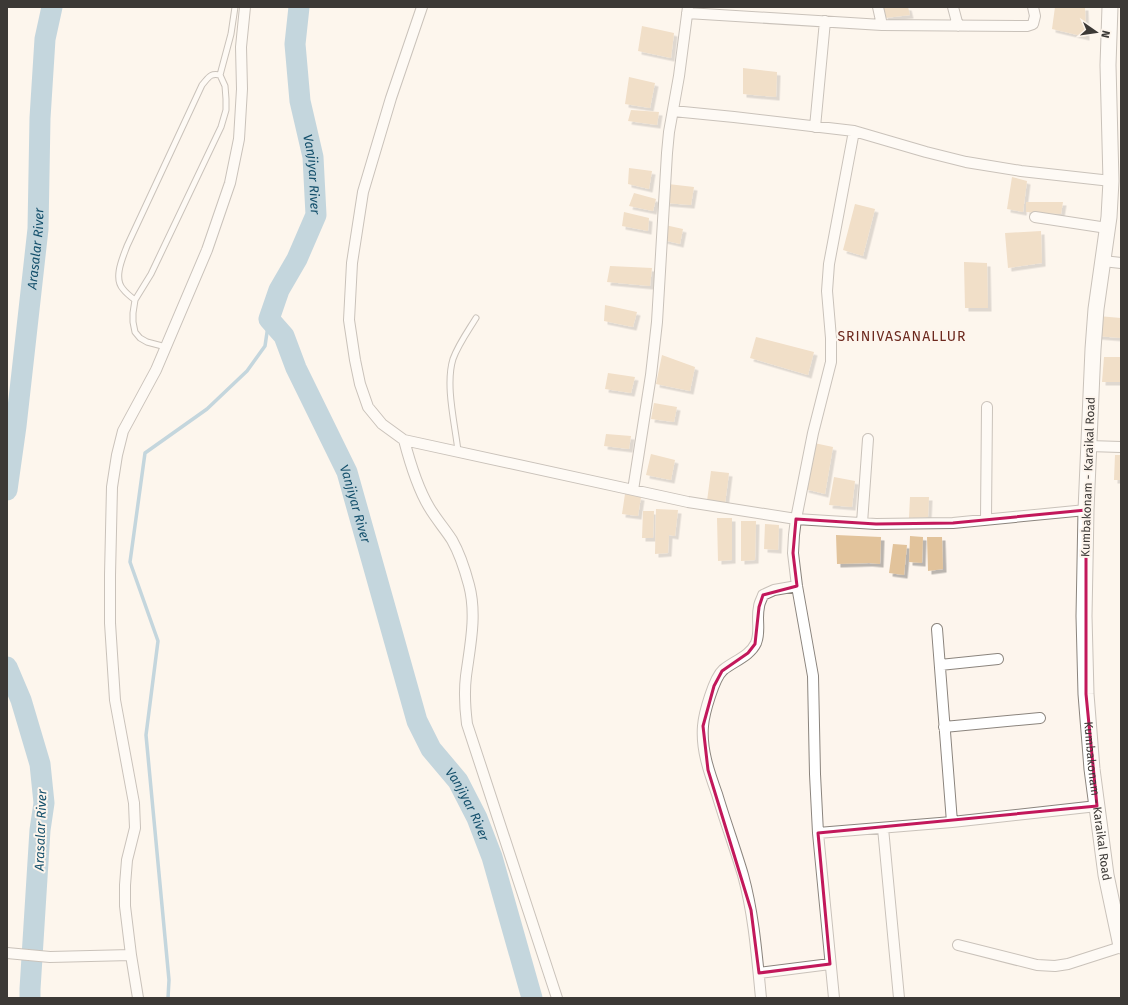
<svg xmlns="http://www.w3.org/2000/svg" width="1128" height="1005" viewBox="0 0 1128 1005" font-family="'Fira Sans',sans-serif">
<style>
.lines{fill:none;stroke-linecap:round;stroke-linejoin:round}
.stream{stroke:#7fafca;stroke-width:3.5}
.river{stroke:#7fafca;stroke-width:21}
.building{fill:#e2c39b;filter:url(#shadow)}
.lane-casing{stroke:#8b847d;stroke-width:7}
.street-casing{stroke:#8b847d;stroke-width:12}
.primary-casing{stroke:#8b847d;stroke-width:17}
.lane{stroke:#fff;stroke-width:5}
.street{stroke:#fff;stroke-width:10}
.primary{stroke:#fff;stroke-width:15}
.marked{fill:none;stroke:#c2185b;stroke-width:3;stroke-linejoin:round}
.labels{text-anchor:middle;stroke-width:4;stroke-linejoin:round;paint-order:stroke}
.street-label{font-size:12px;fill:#3c3936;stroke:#fdf5ed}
.water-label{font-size:13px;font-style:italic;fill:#134f6b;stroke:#fdf5ed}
.quarter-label{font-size:14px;letter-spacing:1px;fill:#6c281d;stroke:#fdf5ed}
</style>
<defs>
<filter id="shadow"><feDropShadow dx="3.5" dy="3.5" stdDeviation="0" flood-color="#0004"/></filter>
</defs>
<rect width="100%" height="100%" fill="#fdf5ed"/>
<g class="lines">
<path class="stream" d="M168,998L169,980L146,735L158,641L130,562L145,453L207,409L247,371L265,346L269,319"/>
<g class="river">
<path id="s1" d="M299,7L295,44L300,101L313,157L316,215L297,259L279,290L269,319L284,336L296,368L347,472L417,721L431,749L458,781L477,818L492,857L532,998"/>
<path id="s2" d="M7,490L16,426L38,229L40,118L45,39L52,7"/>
<path d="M7,667L21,700L40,764L44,803L40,830L30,989V998"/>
</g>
</g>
<path class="building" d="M882,7H908L910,15L885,18Z
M1055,7H1085L1086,37L1052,29Z
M642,26L674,33L671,58L638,51Z
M743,68L777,72L776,97L743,94Z
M629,77L655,83L650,108L625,104Z
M631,110L659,112L657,125L628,121Z
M629,168L652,171L649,189L628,184Z
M1012,177L1027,181L1023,212L1007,209Z
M668,184L694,187L691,205L666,203Z
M634,193L656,199L653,211L629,206Z
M1026,202H1063L1061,214L1026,212Z
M855,204L875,209L863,256L843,250Z
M624,212L649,218L648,231L622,226Z
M665,225L683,229L680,244L663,240Z
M1041,231L1042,263L1008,268L1005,233Z
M964,262L987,263L988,308H965Z
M610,266L652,268L650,286L607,282Z
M605,305L637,312L633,327L604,321Z
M1098,316L1121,318V338L1097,336Z
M756,337L814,352L808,375L750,358Z
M662,355L695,367L690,391L656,384Z
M1104,357H1121V382H1102Z
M608,373L635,377L631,393L605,389Z
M654,403L677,407L674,422L651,419Z
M606,434L631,436L629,449L604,446Z
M814,443L833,447L825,494L805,489Z
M651,454L675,460L671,480L646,475Z
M1115,455H1121V480H1114Z
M711,471L729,473L725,504L707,501Z
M834,477L855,481L852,507L829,505Z
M625,494L641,497L638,516L622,514Z
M910,497H929L928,517L909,518Z
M656,509L678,510L675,536L669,535L668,553L655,554Z
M643,511H654L653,538H642Z
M717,518H732V560L718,561Z
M741,521H756L755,560L741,561Z
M765,524L779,525L778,550L764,549Z
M836,535L881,537L880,564L869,563L837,564Z
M910,536L923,537L922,563L909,562Z
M927,537H942L943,569L928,571Z
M893,544L907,545L904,575L889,573Z"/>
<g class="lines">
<g class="lane-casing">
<path id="lane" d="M135,300C131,297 126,293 123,289C113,278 123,257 127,246L202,85C209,77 210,73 220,75
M166,347L147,342L140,338L135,332L133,322V313L135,300L151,274L221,127L226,110V99L225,86L220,75L231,34L235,7
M458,451C455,424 445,385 453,359C458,345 468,331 476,318"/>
</g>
<g class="street-casing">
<path id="street" d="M422,7L391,98L363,192L352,263L349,320L355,360L360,384L368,407L382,424L404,440L688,502L796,519L876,524L953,523L1086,510
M878,7L882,25
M953,7L958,26
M687,13L882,25L1027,26L1033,24L1035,16L1033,7
M673,111L734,117L854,131L926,152L966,162L1021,171L1111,181
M815,127L825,21
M1035,217L1107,228
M1103,261L1121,263
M404,440C410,463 417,487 429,507C436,519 445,529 452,540C460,554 465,570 469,585C477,615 470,646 466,676C464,692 465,708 467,724L557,998
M1089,446L1121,447
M633,490L651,375L657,322L667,153L669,132L679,76L688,7
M986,520L987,407
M862,523L868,439
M937,629L952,822
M940,665L998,659
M944,727L1040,718
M883,828L899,998
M818,833L952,822L1097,806
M958,945L1037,965L1055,966L1068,964L1121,947
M7,953L50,957L131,955L125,906V885L127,860L135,828L134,803L115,700L110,623V575L112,487L117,455L123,431L156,370L207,250L230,183L239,139L242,89L241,47L245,7
M131,955L138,998
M759,973L830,964
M761,998C757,957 754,915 743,875C735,848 725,821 717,794C709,772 701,749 703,726C704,713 714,678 723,670C734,661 750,656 756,643C761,631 756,619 759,607C759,603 762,599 763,595L774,590L797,586
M834,998L818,833L815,774L813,676L797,586L793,553L794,535L796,519L813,433L831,362V338L827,291L829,264L854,131"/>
</g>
<g class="primary-casing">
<g id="primary">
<path id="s3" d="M1110,7L1108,65L1111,181L1109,217L1096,309L1093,349L1086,510L1084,616L1086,694L1092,769L1106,875L1121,946"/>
</g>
</g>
<use href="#lane" class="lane"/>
<use href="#street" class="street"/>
<use href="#primary" class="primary"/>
</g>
<path d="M0 0H1128V1005H0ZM1086,510V694L1097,806L818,833L830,964L759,973L751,910L708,770L703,726L714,686L722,671L748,653L755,644L759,607L763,595L797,586L793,553L796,519L876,524L953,523Z" fill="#fdf5ed" fill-opacity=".55" fill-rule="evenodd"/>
<path class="marked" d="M1086,510V694L1097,806L818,833L830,964L759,973L751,910L708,770L703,726L714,686L722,671L748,653L755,644L759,607L763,595L797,586L793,553L796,519L876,524L953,523Z"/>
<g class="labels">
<g class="street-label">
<text transform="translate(1088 477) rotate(-88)" y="4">Kumbakonam - Karaikal Road</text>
<text dy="4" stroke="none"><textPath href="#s3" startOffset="796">Kumbakonam - Karaikal Road</textPath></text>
</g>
<g class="water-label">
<text dy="5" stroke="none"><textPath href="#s1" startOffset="169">Vanjiyar River</textPath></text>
<text dy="5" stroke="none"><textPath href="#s2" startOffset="243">Arasalar River</textPath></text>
<text dy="5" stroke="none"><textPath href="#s1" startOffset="530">Vanjiyar River</textPath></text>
<text dy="5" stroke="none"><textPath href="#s1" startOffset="854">Vanjiyar River</textPath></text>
<text transform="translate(40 830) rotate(-88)" y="5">Arasalar River</text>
</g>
<g class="quarter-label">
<text x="902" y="341">SRINIVASANALLUR</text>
</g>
</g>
<rect width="1128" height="1005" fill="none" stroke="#3c3936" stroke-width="16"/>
<g transform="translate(1096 32) rotate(103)" stroke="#fdf5ed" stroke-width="3" paint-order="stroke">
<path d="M0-3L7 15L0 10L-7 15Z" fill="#3c3936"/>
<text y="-6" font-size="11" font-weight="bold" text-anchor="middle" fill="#3c3936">N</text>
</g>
</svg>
